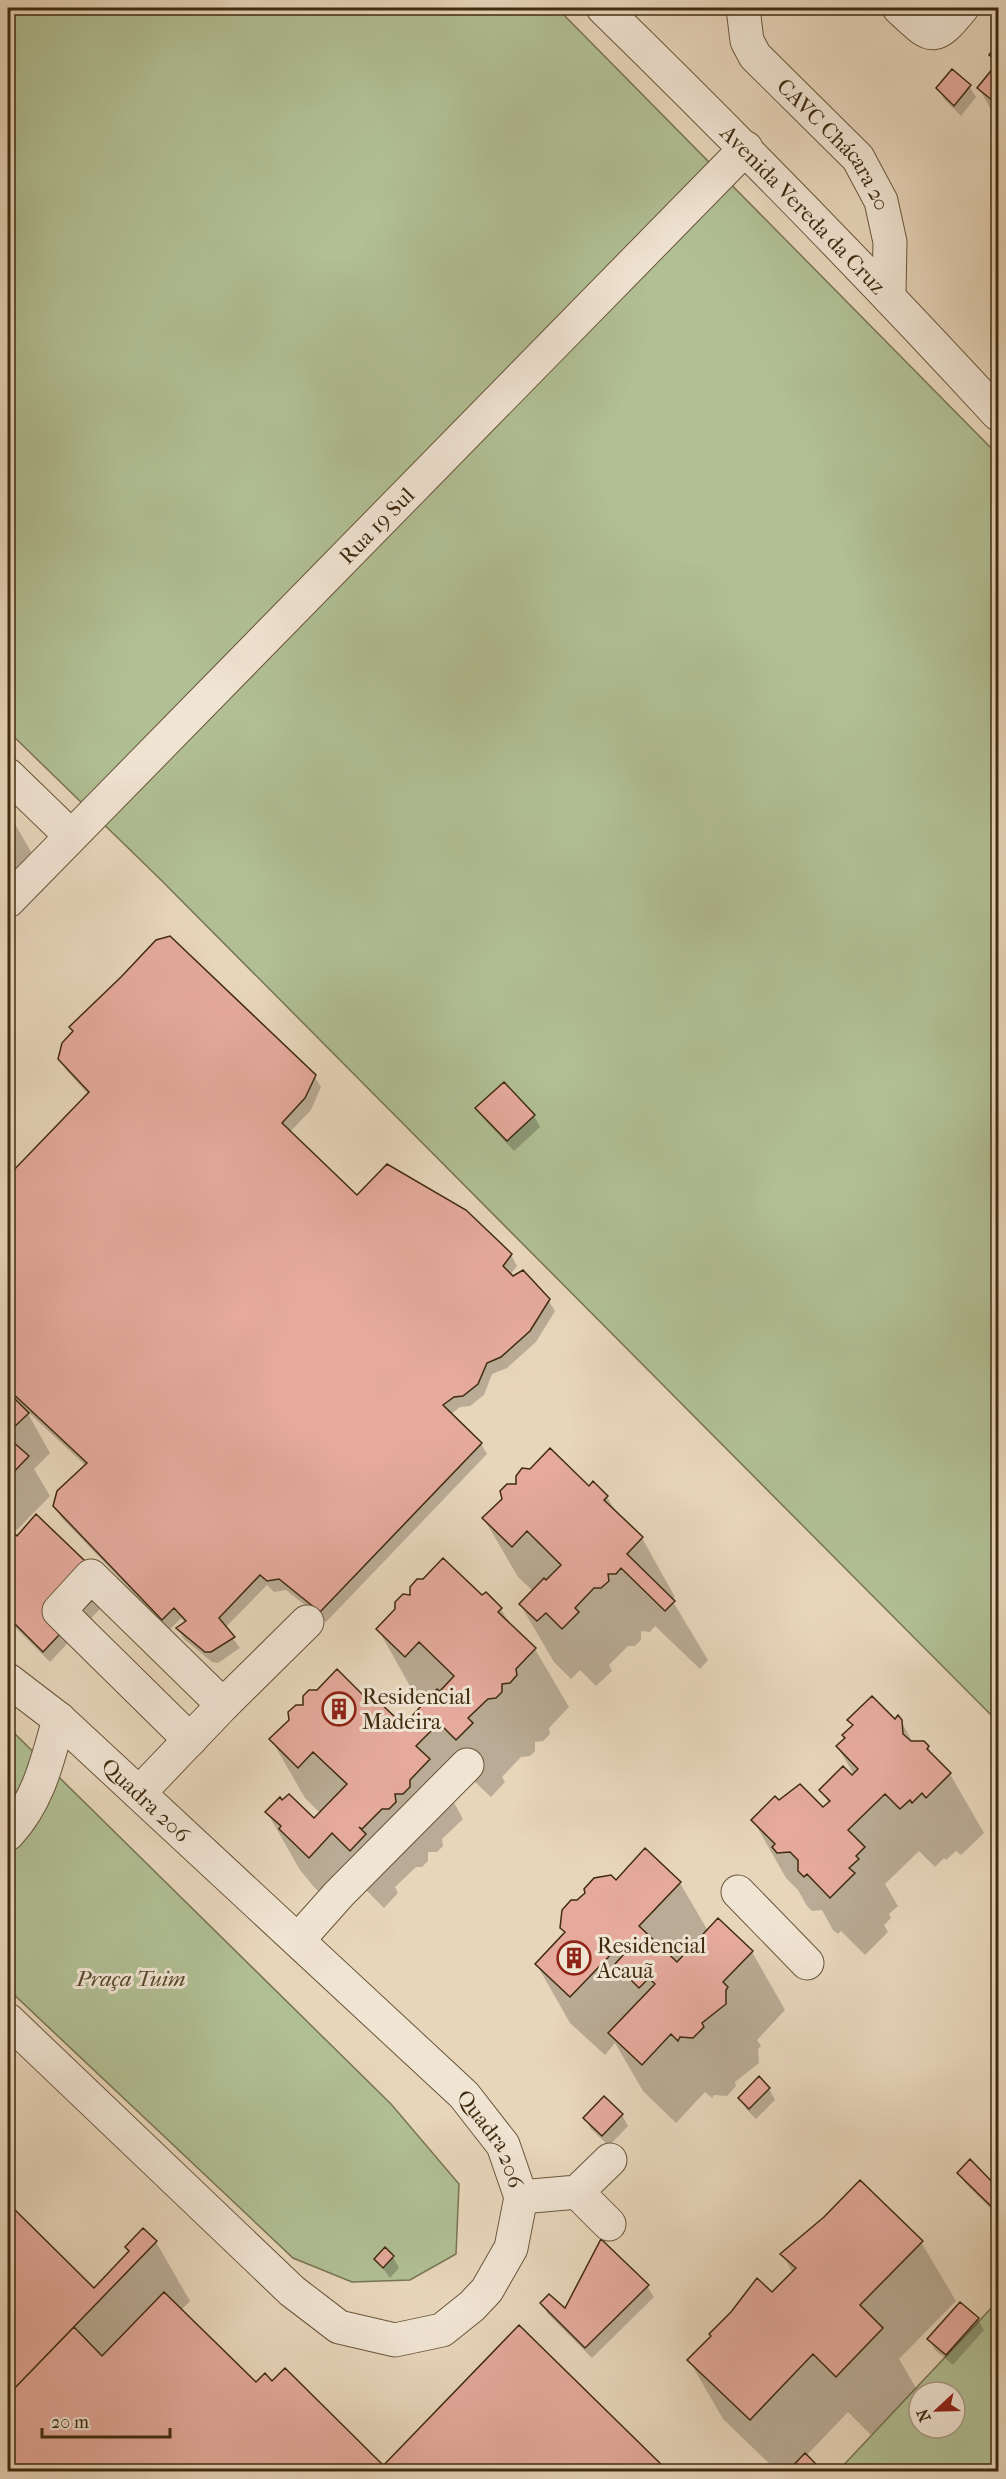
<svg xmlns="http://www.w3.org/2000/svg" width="1006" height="2479" viewBox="0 0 1006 2479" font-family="'IM FELL French Canon',serif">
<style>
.green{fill:#b1bf94;stroke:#787552;stroke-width:1.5;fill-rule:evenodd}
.shadow{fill:#0003}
.building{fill:#e5aa9c;stroke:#3f2b0f;stroke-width:1.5}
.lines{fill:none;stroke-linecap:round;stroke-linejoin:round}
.minor-casing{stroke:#69563a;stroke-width:35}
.minor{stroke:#f0e4d3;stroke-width:33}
.labels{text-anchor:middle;stroke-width:6;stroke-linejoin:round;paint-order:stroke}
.street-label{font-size:22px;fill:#3f2b0f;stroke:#f0e4d3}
.poi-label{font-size:22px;fill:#3f2b0f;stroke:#f0e4d3;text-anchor:start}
.park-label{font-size:22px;font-style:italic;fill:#56492a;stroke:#f0e4d3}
</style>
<rect width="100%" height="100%" fill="#e8d6bb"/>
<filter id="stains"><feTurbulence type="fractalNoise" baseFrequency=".00333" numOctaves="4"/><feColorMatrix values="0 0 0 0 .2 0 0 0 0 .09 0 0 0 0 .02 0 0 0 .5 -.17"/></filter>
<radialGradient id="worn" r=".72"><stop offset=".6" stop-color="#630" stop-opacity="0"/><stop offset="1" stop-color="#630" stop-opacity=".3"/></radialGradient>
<path class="green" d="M8,8H557L998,455V1722L160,879L8,731Z
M8,1727L391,2104L459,2184L456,2254L410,2280L352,2282L293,2258L8,1989Z
M998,2301V2471H838ZM919,2392H955V2428H919Z"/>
<path class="shadow" d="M998,45V116L991,110L979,88L997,66L991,55Z
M969,86L976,97L961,116L944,99L938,88Z
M998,119V132L994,124Z
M8,812L44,874L8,911Z
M71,1027L314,1076L321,1087L311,1110L289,1133L357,1197L511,1255L517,1266L510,1275L548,1300L555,1311L536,1342L507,1368L492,1374L484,1395L470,1406L460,1407L451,1414L481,1444L487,1454L326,1622L286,1590L274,1592L267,1585L225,1628L240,1648L218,1663L212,1662L184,1639L178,1629L185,1623L181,1618L169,1630L61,1517L55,1505L86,1466L26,1410L50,1453L34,1469L50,1496L13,1534L113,1595L50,1662L8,1620V1178L89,1095L66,1070L60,1059L74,1033Z
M477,1108L534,1116L540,1127L514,1151L484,1119Z
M589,1488L607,1497L618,1515L642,1538L675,1597L672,1600L708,1660L700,1669L655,1626L650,1632L641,1631V1640L635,1646H628L609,1665L612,1671L596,1686L580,1670L571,1679L554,1662L520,1604L533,1591L518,1577L484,1519Z
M486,1594L501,1609L510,1625L535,1649L569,1707L549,1728L550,1734L543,1741L535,1742V1751L530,1756L521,1757L502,1777L505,1782L491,1797L473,1780L453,1801L463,1819L442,1839L443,1846L437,1852H428V1861L422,1867H416L395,1887L398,1893L384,1908L366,1890L343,1915L314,1887L300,1870L267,1812L314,1820L320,1813L305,1798L271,1739L305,1706L374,1708L379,1704L395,1719L401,1730L427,1702L411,1688L378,1629Z
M849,1720L901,1721L913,1743L928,1747L936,1760L950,1774L984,1833L961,1855L956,1851L946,1860L944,1858L935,1867L919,1851L885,1884L898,1906L889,1914L891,1918L884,1925L888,1932L865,1955L841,1931L838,1934L833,1930L822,1910L812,1911L807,1906L798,1890L786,1878L753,1820L779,1802L823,1809L829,1804L821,1790L854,1775L838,1747L853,1727Z
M616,1882L680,1883L708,1931L752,1952L785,2010L757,2040L761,2046L758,2049L759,2063L735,2082L736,2086L727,2096L714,2095L712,2098L705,2092L676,2123L643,2091L615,2043L605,2055L570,2023L537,1965L566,1934L562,1927L577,1902Z
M769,2089L775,2100L756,2119L746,2109L740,2098Z
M622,2115L628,2126L609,2146L591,2129L585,2118Z
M970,2161L998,2190V2216L966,2184L959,2173Z
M8,2205L94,2290L130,2253L127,2247L144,2230L156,2242L190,2301L180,2311L256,2385L272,2383L383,2467L667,2472H8Z
M921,2242L956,2301L899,2359L916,2388L871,2435L848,2412L806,2456L821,2472H778L723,2419L689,2360L772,2294L793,2273L782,2254Z
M393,2257L399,2268L390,2278L376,2259Z
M647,2286L654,2297L592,2358L548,2314L541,2303L566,2311Z
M978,2319L984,2330L953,2365L935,2350L929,2339Z"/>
<path class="building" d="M998,44V105L977,88L998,62L989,55Z
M952,69L971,85L954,106L936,88Z
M170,936L316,1075L305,1098L282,1123L357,1195L387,1164L466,1210L512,1254L503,1266L513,1276L523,1270L550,1299L530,1331L501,1357L487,1363L478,1384L463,1396L454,1397L443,1405L482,1443L320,1612L279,1579L267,1581L260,1575L219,1618L235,1637L211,1652H205L176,1628L186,1621L174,1608L162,1620L53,1506L57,1491L87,1463L8,1389V1176L89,1092L58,1059L62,1043L73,1031L69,1027L121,977L156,940Z
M504,1082L535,1115L507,1141L475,1108Z
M8,1392L29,1413L13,1428L12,1441L29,1456L8,1478Z
M550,1448L589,1486L593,1481L608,1496L604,1500L643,1537L627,1554L675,1601L665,1611L621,1568L616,1574H608L609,1581L601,1588H594L575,1608L579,1612L562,1629L546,1613L537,1621L519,1604L544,1578L546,1580L561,1565L527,1531L512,1547L482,1518L502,1499L500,1491L507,1484H516V1476L522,1468L530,1469Z
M36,1514L108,1583L43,1652L8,1617V1527L17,1536Z
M443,1558L482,1595L486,1592L502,1608L498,1612L536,1648L516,1669L517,1675L510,1683L502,1684V1692L496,1698L488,1699L468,1718L473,1723L456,1740L439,1723L416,1746L430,1759L410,1780V1787L403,1794H395L396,1802L389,1809H382L362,1829L359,1827L366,1834L350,1851L332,1833L309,1858L279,1829L281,1826L265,1812L280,1797L282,1800L289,1794L314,1818L347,1784L313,1752L298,1768L269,1739L289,1720L288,1712L296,1705H303V1696L309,1690H317L337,1669L374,1706L379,1702L396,1718L391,1722L399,1730L437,1689L440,1691L454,1676L419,1642L405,1657L376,1629L395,1609V1602L403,1594L410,1595V1587L417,1579H423Z
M872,1696L895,1719L898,1715L902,1720L903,1734L911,1741H924L929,1746L927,1749L951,1773L926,1798L922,1793L912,1803L910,1800L900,1809L885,1794L848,1830L865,1847L856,1856L859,1859L849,1868L855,1873L830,1898L807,1874L804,1877L798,1871V1860L790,1852L777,1853L772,1847L775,1844L751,1820L775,1796L779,1800L800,1784L823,1807L830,1801L819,1790L843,1766L852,1775L858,1769L836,1746L845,1738L842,1735L853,1725L847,1720Z
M645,1848L681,1882L639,1926L677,1962L718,1918L753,1951L723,1982L728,1987L726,1990V2004L702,2023L704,2027L693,2038L680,2037L678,2041L671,2034L642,2065L608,2033L655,1984L649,1978L639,1988L615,1964L624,1954L617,1948L570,1997L535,1964L565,1932L560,1928L562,1910L571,1900H577L585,1893L584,1889L594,1878L611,1875L616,1880Z
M759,2076L770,2088L749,2109L738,2098Z
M604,2096L623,2114L602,2136L583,2118Z
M970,2159L998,2188V2213L957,2173Z
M860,2180L923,2241L860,2305L883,2328L836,2377L813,2354L750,2420L687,2360L711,2336L709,2334L731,2312L757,2278L772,2292L796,2268L780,2254L824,2217Z
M8,2203L94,2288L129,2251L125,2247L143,2228L157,2241L8,2395Z
M601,2239L649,2285L585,2348L540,2303L549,2294L565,2308Z
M385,2247L394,2256L383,2268L374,2259Z
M164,2292L256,2382L265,2373L272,2381L285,2368L383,2465L377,2472H8V2395L74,2327L102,2356Z
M960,2302L979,2318L946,2355L927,2339Z
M519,2325L669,2472H377Z
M805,2453L822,2470L787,2472Z"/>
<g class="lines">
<g class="minor-casing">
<g id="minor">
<path id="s1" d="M603,8C738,140 870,275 998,414"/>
<path id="s2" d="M743,8L747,41L755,56L858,158L881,201L890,242L889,295"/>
<path d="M899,8C931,37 932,45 962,8"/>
<path d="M8,775L71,836"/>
<path id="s3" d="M8,901L746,148"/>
<path id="s4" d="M8,1680L59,1719L464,2095L503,2145L521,2197L511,2248L487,2290L472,2306L442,2330L395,2340L339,2327L292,2291L8,2020"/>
<path d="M190,1740L59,1611L91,1576L223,1705"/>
<path d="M139,1793L223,1705L307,1622"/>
<path d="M8,1834C39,1800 47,1762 59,1719"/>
<path d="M738,1892L807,1963"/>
<path d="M298,1940L339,1894L467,1765"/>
<path d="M577,2192L609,2224"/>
<path d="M521,2197L577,2192L610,2160"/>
</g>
</g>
<use href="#minor" class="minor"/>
</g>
<defs>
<g id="building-ring" transform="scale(1.725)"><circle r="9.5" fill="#f0e4d3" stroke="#8f2418" stroke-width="1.5"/><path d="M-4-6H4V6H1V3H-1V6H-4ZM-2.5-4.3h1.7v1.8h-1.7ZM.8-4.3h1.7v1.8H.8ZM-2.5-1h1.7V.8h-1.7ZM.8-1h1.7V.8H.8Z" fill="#8f2418"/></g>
</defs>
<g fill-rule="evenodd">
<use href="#building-ring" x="339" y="1709"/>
<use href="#building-ring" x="574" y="1958"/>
</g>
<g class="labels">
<g class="street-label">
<text dy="8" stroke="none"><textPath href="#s2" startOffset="170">CAVC Chácara 20</textPath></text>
<text dy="8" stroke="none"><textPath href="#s1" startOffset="284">Avenida Vereda da Cruz</textPath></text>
<text dy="8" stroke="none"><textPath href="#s3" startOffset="526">Rua 19 Sul</textPath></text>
<text dy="8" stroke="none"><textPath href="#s4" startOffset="183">Quadra 206</textPath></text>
<text dy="8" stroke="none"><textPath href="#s4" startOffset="669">Quadra 206</textPath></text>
</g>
<g class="poi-label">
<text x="362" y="1704">Residencial<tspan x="362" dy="25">Madeira</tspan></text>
<text x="597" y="1953">Residencial<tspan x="597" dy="25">Acauã</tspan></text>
</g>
<g class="park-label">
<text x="131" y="1986">Praça Tuim</text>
</g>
</g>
<rect width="1006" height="2479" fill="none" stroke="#e8d6bb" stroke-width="30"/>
<rect x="9" y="9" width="988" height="2461" fill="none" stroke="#3f2b0f" stroke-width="3"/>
<rect x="15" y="15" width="976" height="2449" fill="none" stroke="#3f2b0f" stroke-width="1.5"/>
<g transform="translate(937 2410) rotate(248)"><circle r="28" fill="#f0e4d3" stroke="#a99a85" stroke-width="1.5"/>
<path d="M0-4.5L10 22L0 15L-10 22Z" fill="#8f2418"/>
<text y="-9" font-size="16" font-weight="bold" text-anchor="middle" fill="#3f2b0f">N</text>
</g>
<path d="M42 2428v9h128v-9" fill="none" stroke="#3f2b0f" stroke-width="3"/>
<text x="51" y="2428" font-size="18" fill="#3f2b0f" stroke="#f0e4d3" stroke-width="4.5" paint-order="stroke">20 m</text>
<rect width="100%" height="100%" filter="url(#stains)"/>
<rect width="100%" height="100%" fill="url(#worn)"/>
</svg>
